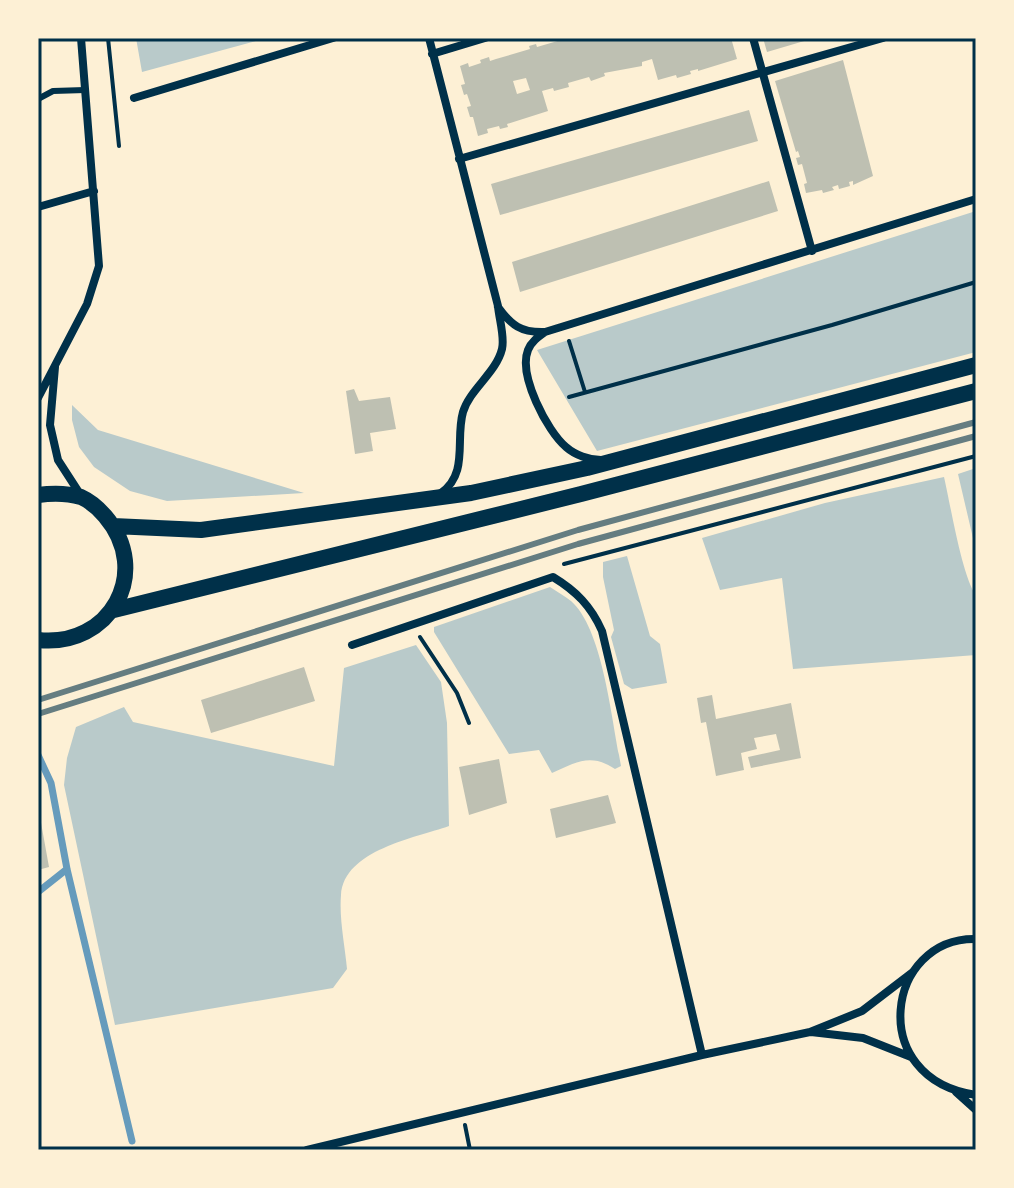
<svg xmlns="http://www.w3.org/2000/svg" width="1014" height="1188" viewBox="0 0 1014 1188" font-family="Lora,serif">
<style>
.green{fill:#b9caca}
.lines{fill:none;stroke-linecap:round;stroke-linejoin:round}
.stream{stroke:#669bbc;stroke-width:7}
.building{fill:#bec0b2;fill-rule:evenodd}
.path{stroke:#003049;stroke-width:4}
.service{stroke:#003049;stroke-width:6}
.minor{stroke:#003049;stroke-width:8}
.secondary{stroke:#003049;stroke-width:16}
.rail{stroke:#657d81;stroke-width:6}
.neatline{fill:none;stroke:#003049;stroke-width:3}
</style>
<rect width="100%" height="100%" fill="#fdf0d5"/>
<path class="green" d="M136,38H263V39L142,72Z
M976,211V352L597,451L537,350Z
M72,405L98,430L304,493L167,501L130,491L94,467L79,447L72,420Z
M976,468V551L958,474Z
M944,477C950,502 962,577 976,595V655L793,669L782,578L720,590L702,538L825,503Z
M627,556L650,636L660,644L667,683L632,689L624,684L611,637L614,630L603,577V562Z
M550,587C557,592 565,596 571,601C602,628 611,715 619,755L621,766L615,769C591,753 576,762 552,773L539,750L509,754L434,632V627Z
M416,645L441,682L447,723L449,826C415,838 344,850 341,895C339,919 345,946 347,969L333,988L115,1025L64,785L67,758L76,727L124,707L133,722L334,766L344,668Z"/>
<g class="lines">
<path class="stream" d="M38,755L51,783L67,869L132,1141
M38,892L67,869"/>
</g>
<path class="building" d="M560,38H731L737,59L698,71V69L690,71L691,74L677,78L676,75L658,80L652,59L642,62V66L604,73L605,76L591,81L589,77L568,83L569,87L554,91L553,88L542,91L548,111L507,124L508,127L500,129L499,126L487,129L488,133L478,136L473,117H470L467,107L471,106L467,94L464,95L461,85L465,84L460,66L468,63L469,67L481,63L480,60L489,57L490,61L496,59L530,49L529,46L536,44L537,47L561,40ZM526,78L530,90L517,94L513,81Z
M763,38H811V39L767,52Z
M843,60L873,176L853,185V181L849,182L850,186L839,189L838,185L832,187L834,190L823,193L822,190L806,193L804,184L807,183L802,164L798,165L796,158L800,157L798,151L796,152L775,81Z
M749,110L758,141L500,215L491,184Z
M769,181L778,211L520,292L512,262Z
M354,389L359,401L390,397L396,429L370,433L373,451L355,454L346,391Z
M304,667L315,701L211,733L201,700Z
M712,695L716,719L791,703L801,758L751,768L748,757L780,750L776,734L754,738L757,749L741,753L744,770L716,776L706,722L701,723L697,698Z
M499,759L507,803L469,815L459,767Z
M608,795L616,823L556,838L550,809Z
M38,806L49,867L38,870Z"/>
<g class="lines">
<path class="path" d="M108,38L119,146
M569,341L585,392
M569,397L832,325L976,282
M564,564L976,456
M420,637L457,693L469,723
M465,1125L470,1150"/>
<path class="service" d="M38,99L53,91L85,90"/>
<path class="minor" d="M429,38L498,306C499,319 505,337 502,349C496,373 470,389 463,412C455,440 469,473 441,493
M753,38L812,251
M432,54L485,38
M134,98L333,38
M459,159L883,38
M38,207L94,191
M498,307C511,325 521,333 545,332
M55,367L50,425L58,460L80,494
M38,398L87,304L99,266L81,38
M601,460C589,460 575,455 566,447C547,431 518,375 528,350C531,342 538,337 545,332L976,199
M352,645L553,577C576,591 591,606 602,631L702,1055
M976,939C886,937 865,1079 976,1095
M811,1032L863,1038L911,1057
M956,1092L976,1110
M307,1150L702,1055L810,1032L862,1011L913,972"/>
<path class="secondary" d="M38,495C52,493 67,493 81,497C90,501 99,509 105,516C153,572 110,648 38,640
M113,526L201,530L471,493L587,468L976,365
M114,610L581,494L976,391"/>
<path class="rail" d="M38,700L578,530L976,422
M38,714L578,544L976,436"/>
</g>
<rect width="1014" height="1188" fill="none" stroke="#fdf0d5" stroke-width="80"/>
<rect x="40" y="40" width="934" height="1108" class="neatline"/>
</svg>
